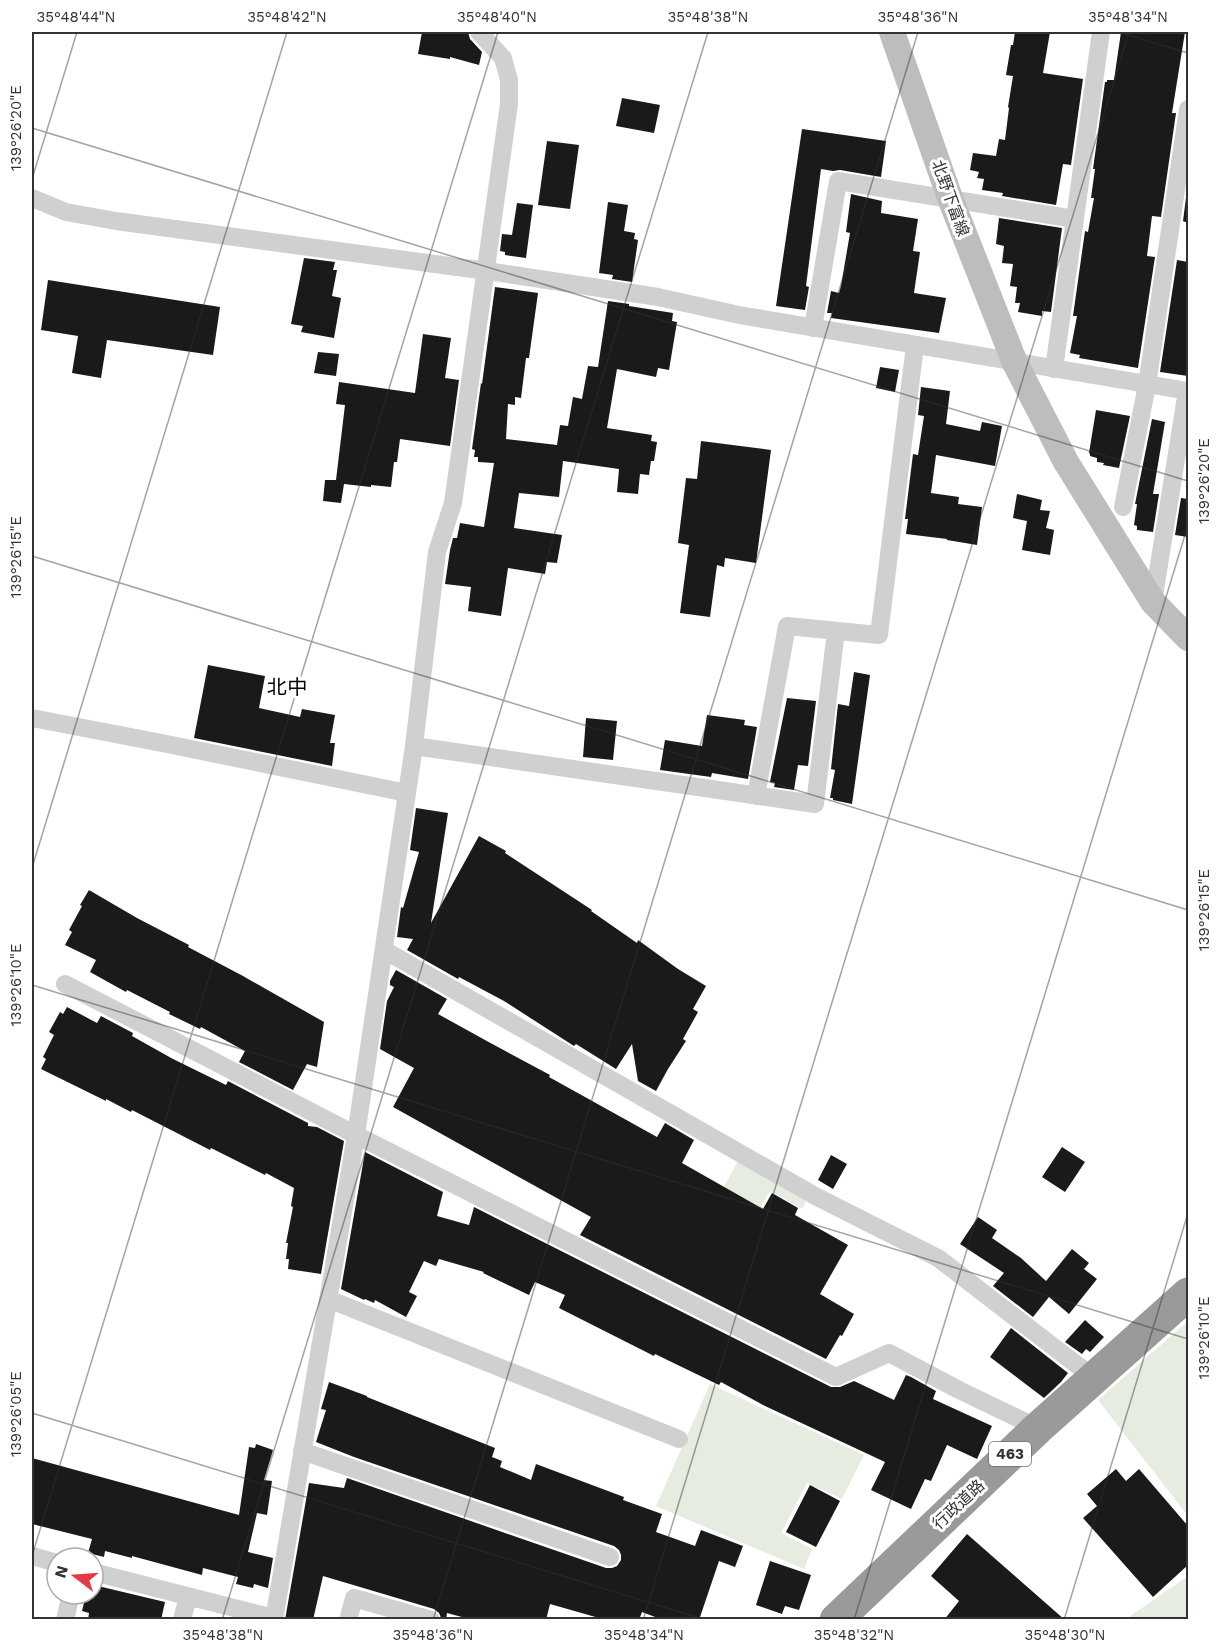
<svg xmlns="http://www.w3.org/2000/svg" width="1220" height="1651" viewBox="0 0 1220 1651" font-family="'Work Sans','Noto Sans JP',sans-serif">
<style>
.green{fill:#e6ecdf}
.building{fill:#1a1a1a}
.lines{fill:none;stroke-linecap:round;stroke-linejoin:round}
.street{stroke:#d0d0d0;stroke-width:18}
.secondary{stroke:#bdbdbd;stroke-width:26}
.highway{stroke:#9a9a9a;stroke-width:33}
.ticks{fill:none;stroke:#333;stroke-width:1.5;stroke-opacity:0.45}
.labels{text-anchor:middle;stroke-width:6;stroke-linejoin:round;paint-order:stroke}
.shield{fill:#fff;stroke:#707070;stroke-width:1.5}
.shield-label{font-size:15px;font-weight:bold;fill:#333}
.street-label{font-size:16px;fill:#333;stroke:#fff}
.quarter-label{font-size:20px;fill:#000;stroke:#fff}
.neatline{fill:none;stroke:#333;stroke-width:2}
.ticks-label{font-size:15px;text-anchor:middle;fill:#333}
</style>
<rect width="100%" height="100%" fill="#fff"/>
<path class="green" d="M741,1155L810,1194L802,1209L770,1191L738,1246L727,1240L749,1201L724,1187Z
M1188,1321V1516L1098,1400Z
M710,1384L864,1455L842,1499L807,1483L781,1533L812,1549L804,1569L656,1506Z
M1188,1576V1619H1126Z"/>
<path class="building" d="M422,32H468L470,39L482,52L479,65L450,57V59L418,54Z
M1015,32H1050L1043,73L1083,79L1071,165L1063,164L1056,205L1002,196L1003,193L982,190L984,179L977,178L979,172L970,170L973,153L996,156L999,139L1005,140L1009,108L1008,107L1013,76L1006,75L1011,45H1013Z
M1121,32H1185L1172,113H1176L1161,217L1152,216L1147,256L1155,257L1138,368L1079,358L1080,355L1070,353L1077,316H1073L1085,231L1088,232L1094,198H1091L1095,169H1093L1105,82H1107V80H1114Z
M622,98L660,105L654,133L616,126Z
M802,129L886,141L881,177L840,170L833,171L821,169L806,286L809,287L805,310L776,306Z
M547,141L579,145L570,209L538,205Z
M1188,182V223L1183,221Z
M851,194L882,201L881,213L918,219L913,251L920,252L914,293L946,298L939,333L831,318L832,313H827L831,291L839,293L841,286L850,233L846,232Z
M608,202L628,205L624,231L635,233L634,239L638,240L632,282L612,279L613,275L599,273Z
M517,203L533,205L526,258L505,255V252L500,251L502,234L512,235Z
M999,218L1062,228L1051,312L1042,311V316L1018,312L1020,303H1015L1017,287L1010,286L1013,264L1002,263L1004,246L996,244Z
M304,258L335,262L333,270H337L332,296L341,298L334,338L301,332L303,326L291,324Z
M1177,260L1188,262V376L1160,372Z
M48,280L220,307L213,355L107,340L101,378L72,373L78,336L41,330Z
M495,287L538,293L529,358H526L521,398L515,397V405L508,404L506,439L557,445L560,425L568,426L573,397L582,399L588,366L598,367L608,301L629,304V306L673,313L672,321L677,322L669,370L658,368L656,377L617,369L607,428L652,435L651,441L657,442L654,461H651L649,475L640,474L638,494L617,492L619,469L563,461L559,497L519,493L514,528L562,535L557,563L547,562L545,574L508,568L501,616L468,611L471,587L445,584L450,550L453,538H457L460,523L484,527L494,463L478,462V457H474L475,450L472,449L481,383L482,384Z
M423,334L451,338L445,378L459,380L450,446L400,439L397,462H394L391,487L371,485V487L344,484L341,503L323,501L325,480H336L345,405L336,404L339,382L415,393Z
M318,352L339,354L336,376L314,373Z
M880,367L899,370L895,392L876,388Z
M921,387L950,391L946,424L980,431L982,422L1002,426L995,466L936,455L931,493L959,497L958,504L982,507L977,545L947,540V539L906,534L908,519H905L913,454L918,455L924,416L918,415Z
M1096,410L1130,416L1119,468L1103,465L1104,463L1097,462V458L1090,456V454L1089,453Z
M1152,419L1165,422L1153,494H1159L1153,532L1137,530V526L1134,525L1137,504H1135Z
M701,441L771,450L756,563L725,558L724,567L717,565L710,617L680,613L689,545L678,543L682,511L686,478L697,479Z
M1017,494L1042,500L1040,510L1050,511L1046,528L1054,530L1050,555L1022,550L1027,521L1013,518Z
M1181,498L1188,499V537L1175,535Z
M208,665L265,676L259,708L300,717L302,709L335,715L330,743H335L332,766L194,738Z
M854,672L870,675L852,804L833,800V798H830L835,770L831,769L838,704L849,706Z
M787,698L816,701L808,766L798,765L794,790L774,787L775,783L770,782Z
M707,715L745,720L744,725L757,727L748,779L712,773L711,777L660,770L665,740L702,746Z
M586,718L617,721L613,760L583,757Z
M416,808L448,813L431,923L479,836L506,851L505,853L592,910L591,911L637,943L638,940L678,969L706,986L693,1009L698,1012L683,1039L686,1041L668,1069L656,1091L638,1081L632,1044L616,1069L576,1044L574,1046L504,1001L459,977L458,979L407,950L413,939L397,937L401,907L403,908L419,852L410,850Z
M89,890L137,918L189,945L188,947L243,976L324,1022L317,1067L307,1064L293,1090L239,1062L245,1051L201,1027L200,1029L169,1014L170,1012L127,990L126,992L90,972L96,960L65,945L72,932L69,930L82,906L80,905Z
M396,970L447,999L438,1014L485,1040L550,1075L549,1077L657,1137L665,1123L694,1140L682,1163L763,1209L772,1193L798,1208L795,1215L848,1245L820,1294L854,1314L842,1336L840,1335L826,1359L580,1235L591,1217L393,1107L414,1068L380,1049L387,1001L394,987L390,985V981Z
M67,1007L97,1023L101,1016L133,1033L132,1036L173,1059L226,1085L228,1081L308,1123V1126L317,1127L344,1141L321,1274L288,1269L289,1259H286L288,1243H286L293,1207L291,1206L294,1188L266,1173L265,1175L211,1148L210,1150L132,1110L131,1112L106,1099V1101L41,1069L46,1059L43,1057L54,1035L49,1032L60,1012L63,1014Z
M1062,1147L1085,1162L1065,1192L1042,1177Z
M365,1152L443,1192L437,1216L469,1225L474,1207L831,1387H840L854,1381L894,1400L906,1375L911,1377L936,1391L933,1399L992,1426L977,1459L947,1445L931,1481L925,1479L911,1509L871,1490L885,1462L765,1406L721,1382L719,1385L655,1354L654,1356L559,1308L565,1295L535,1282L529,1295L483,1273L484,1272L439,1259L436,1266L424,1261L409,1292L417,1296L406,1317L375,1300L374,1303L365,1299L364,1300L341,1289Z
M831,1155L847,1164L833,1189L818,1180Z
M978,1217L997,1230L992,1238L1021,1258L1046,1281L1072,1249L1089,1263L1084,1269L1097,1279L1069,1314L1049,1297L1033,1317L993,1286L1004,1273L960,1244Z
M1085,1320L1104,1337L1090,1352L1086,1349L1082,1354L1065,1342Z
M1011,1328L1068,1373L1061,1382L1044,1398L990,1357Z
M329,1382L367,1396V1397L495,1448L492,1457L502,1461L500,1467L531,1480L536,1464L624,1497L623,1500L662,1514L656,1532L695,1546L701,1530L743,1546L735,1567L719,1561L699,1620H663L642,1612L639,1620H606L550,1604L546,1620H473L447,1613L446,1620H442L439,1613L434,1609L323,1576L313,1620H285L309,1483L344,1488L347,1478L606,1568H612L617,1566L621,1560V1555L619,1550L614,1546L354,1457L316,1442L326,1410L321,1409Z
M256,1444L273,1450L264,1480L272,1481L267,1515L257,1513L248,1552L273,1558L268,1588L254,1584L253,1588L236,1584L238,1577L203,1568L202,1575L132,1556V1558L105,1551L104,1557L88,1553L92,1539L32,1524V1458L239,1515L249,1447L255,1448Z
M1116,1469L1126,1481L1139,1469L1188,1526V1565L1153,1597L1083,1518L1097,1506L1087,1494Z
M810,1485L840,1501L816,1547L786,1532Z
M967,1534L1065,1620H944L959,1601L931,1576Z
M770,1561L811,1575L799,1610L785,1606L782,1614L756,1605Z
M98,1586L165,1602L161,1620H88L89,1613L82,1611L86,1594H93V1589L97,1590Z"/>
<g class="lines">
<path class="street" d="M32,198L66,212L116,221L487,271L658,297L739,315L1188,391
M813,328L838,181L1075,219
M1054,369L1101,32
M1123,507L1147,385L1188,109
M1153,602L1187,391
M32,718L167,744L407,793
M414,746L815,804L836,631
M756,796L787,626L879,635L915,346
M384,950L817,1197L938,1258L1094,1378
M65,984L356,1135L836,1377L889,1353L959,1390L1038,1428
M328,1299L679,1439
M302,1451L610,1557
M32,1556L57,1563
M93,1572L274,1618
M65,1620L71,1594
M182,1620L188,1596
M274,1620L356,1135L414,746L437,552L453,503L509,104V80L503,58L479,32
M348,1620L354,1598L431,1620"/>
<path class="secondary" d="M892,32L950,198L1015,363L1066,462L1153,602L1188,638"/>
<path class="highway" d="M836,1620L1038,1428L1188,1294"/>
</g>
<path class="ticks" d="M1118,32L1188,53M32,128L1188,481M32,179L77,32M32,556L1188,910M32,868L287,32M32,985L1188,1339M32,1413L706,1620M32,1556L498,32M222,1620L708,32M433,1620L918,32M643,1620L1129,32M854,1620L1188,525M1064,1620L1188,1213"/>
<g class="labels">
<rect class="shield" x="989" y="1442" width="42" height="24" rx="4.5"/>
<g class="shield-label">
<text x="1010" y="1459">463</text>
</g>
<g class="street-label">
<text transform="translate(951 198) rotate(70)" y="6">北野下富線</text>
<text transform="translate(958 1504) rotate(-43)" y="6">行政道路</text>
</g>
<g class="quarter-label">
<text x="287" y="694">北中</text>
</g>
</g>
<rect width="1220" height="1651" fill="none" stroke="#ffffff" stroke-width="66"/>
<g transform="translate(75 1576) rotate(287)"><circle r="28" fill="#ffffff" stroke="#adadad" stroke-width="1.5"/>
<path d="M0-4.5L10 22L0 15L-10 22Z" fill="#e63946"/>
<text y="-9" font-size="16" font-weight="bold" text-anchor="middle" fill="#333333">N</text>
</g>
<rect x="33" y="33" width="1154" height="1585" class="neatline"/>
<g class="ticks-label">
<text x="76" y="22">35°48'44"N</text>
<text x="287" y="22">35°48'42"N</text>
<text x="497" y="22">35°48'40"N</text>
<text x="708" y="22">35°48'38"N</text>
<text x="918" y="22">35°48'36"N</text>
<text x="1128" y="22">35°48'34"N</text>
<text transform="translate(16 128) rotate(-90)" y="5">139°26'20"E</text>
<text transform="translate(1204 481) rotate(-90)" y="5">139°26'20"E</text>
<text transform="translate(16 557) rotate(-90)" y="5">139°26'15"E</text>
<text transform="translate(1204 910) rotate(-90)" y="5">139°26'15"E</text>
<text transform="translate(16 985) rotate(-90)" y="5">139°26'10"E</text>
<text transform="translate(1204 1338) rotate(-90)" y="5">139°26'10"E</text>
<text transform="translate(16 1414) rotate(-90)" y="5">139°26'05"E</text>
<text x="223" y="1640">35°48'38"N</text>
<text x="433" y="1640">35°48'36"N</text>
<text x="644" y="1640">35°48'34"N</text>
<text x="854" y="1640">35°48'32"N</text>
<text x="1065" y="1640">35°48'30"N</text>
</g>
</svg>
